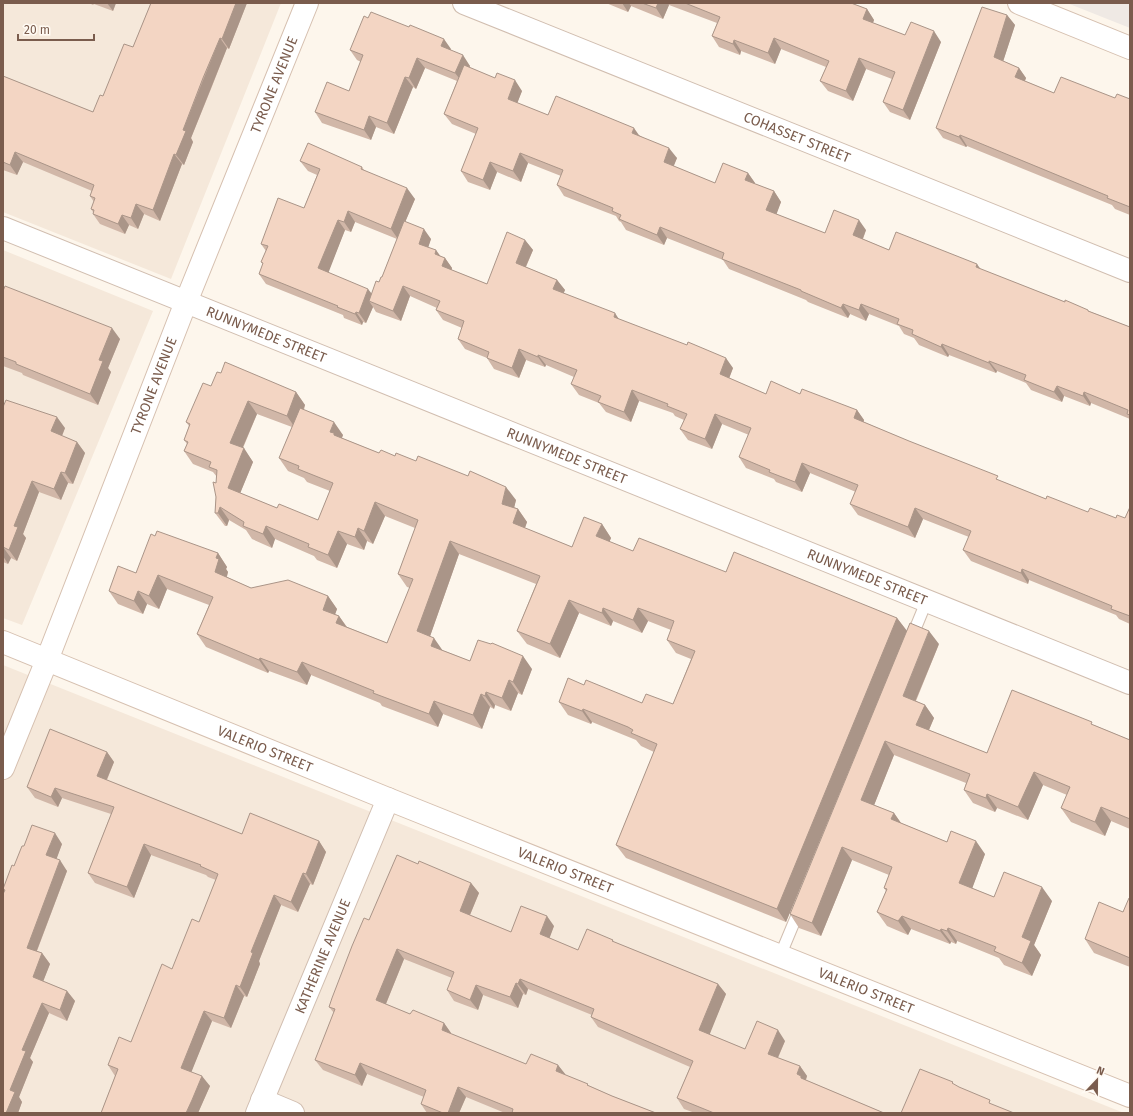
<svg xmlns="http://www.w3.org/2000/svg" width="1133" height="1116" viewBox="0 0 1133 1116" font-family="'Fira Sans',sans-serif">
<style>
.residential{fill:#f5e8da}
.industrial{fill:#efe9e4}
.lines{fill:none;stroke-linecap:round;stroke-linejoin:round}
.lane-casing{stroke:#d1beb0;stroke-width:13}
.street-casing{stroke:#d1beb0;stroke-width:24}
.secondary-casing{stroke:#d6c0b0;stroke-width:24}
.lane{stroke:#fff;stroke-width:11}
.street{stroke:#fff;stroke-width:22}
.secondary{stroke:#fff;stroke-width:22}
.wall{fill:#d1b7a8;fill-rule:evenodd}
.shaded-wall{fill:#aa9588}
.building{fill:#f3d5c3;stroke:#aa9588}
.labels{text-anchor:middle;stroke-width:3;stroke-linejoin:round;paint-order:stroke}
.street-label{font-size:14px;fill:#7a5c4d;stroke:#fffaf3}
</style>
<rect width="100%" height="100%" fill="#fdf6ec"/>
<path class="residential" d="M3,3H281L171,279L3,212Z
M3,250L153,311L22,625L3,618Z
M3,665L1124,1113H3Z"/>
<path class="industrial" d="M1067,3H1130V28Z"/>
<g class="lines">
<g class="lane-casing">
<path id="lane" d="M911,639L927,600
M780,956L800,908"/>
</g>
<g class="street-casing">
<g id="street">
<path id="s1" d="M464,3L1130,271"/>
<path id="s2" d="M3,228L1130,683"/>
<path d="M262,1100L293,1113"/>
<path id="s3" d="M257,1113L388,799"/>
</g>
</g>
<g class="secondary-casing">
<g id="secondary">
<path d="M1019,3L1130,48"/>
<path id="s4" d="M3,642L388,799L1130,1096"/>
<path id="s5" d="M3,768L47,660L186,302L307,3"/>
</g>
</g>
<use href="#lane" class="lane"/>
<use href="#street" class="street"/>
<use href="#secondary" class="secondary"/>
</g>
<path class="wall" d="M89,3H116L113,11L94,4L93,5Z
M151,3H247L229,49L227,48L211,89L191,138L193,142L184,165L182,164L160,221L144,214L138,229L129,225L125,234L100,224L93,214V212L91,209L94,202L90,196L92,191L23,162L17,175L3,170V76L93,112L133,47Z
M606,3H851L867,9L874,20L873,23L905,35L941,42L910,120L890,112L883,102L892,79L866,69L853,101L828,91L820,81L826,67L781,49L775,64L741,51L740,55L719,47L712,36L717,23L669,5L663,19L631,6L628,12Z
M1007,15L1015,25L1003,61L1019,68L1026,78L1025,81L1054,93L1115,98L1130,99V215L1115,209L1112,205L967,146L966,147L943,138L936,128Z
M451,49V50L470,66L469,67L522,91L517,103L548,115L639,135L677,158L673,166L715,183L748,173L755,183V184L774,191L781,202L776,214L825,233L866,230L863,239L889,250L980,269L1130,327V419L1091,403L1090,406L1064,396L1062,402L1031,390L1026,383L997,371L996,373L949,355L948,357L919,345L914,338L904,334L899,326L869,314L866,321L850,314L848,318L808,302L806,300L729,269L723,260L667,238L664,245L626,230L621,222L619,221L616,216L564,196L557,185L561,176L528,163L521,182L497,172L490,190L468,182L461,171L476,134L452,124L444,114L457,81L425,68L416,89L413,87L394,134L376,127L371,140L322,123L315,112L349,91L361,62L357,60L350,50Z
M300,161L362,167L364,170L415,199L405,222L431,239L428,247L440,256L445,258L452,268V270L487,284L525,240L533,250L526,267L557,280L565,290L563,293L619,319L733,368L729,378L766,394H800L857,410L864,420V422L1001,481L1046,499L1088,512L1116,518H1125L1130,507V624L1119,619L1116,615L1029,580L1028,584L971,561L963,550L969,537L923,519L915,538L858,515L850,504L856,492L810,473L802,492L776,482L774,479L746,468L739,457L749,435L722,424L712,449L688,440L680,429L684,420L675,416L673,413L639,401L631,422L606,412L599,403L579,395L571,384L574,377L546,365L545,367L526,360L519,378L494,369L487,358L465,349L458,339L462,328L443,320L436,310L437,308L410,296L401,321L376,312L373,307L366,323L363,322L362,325L344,318L343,315L266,284L259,274L263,264L261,262L266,251L261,244L304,208L317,175L308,171ZM355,222L397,239L382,277L372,294L328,272L345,230L351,232Z
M3,291L120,339L108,368L111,372L98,405L23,375L22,373L3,366Z
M221,373L296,392L305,405L304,410L343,435L342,438L379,453L395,456L516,500L514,507L518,509L527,522L525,528L572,547L602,524L611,538L609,542L633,551L726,572L897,618L907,631L786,922L626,858L616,845L654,752L641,746L636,740L592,722L591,724L568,715L559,702L584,685L642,703L673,704L691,659L676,653L667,640L671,630L648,621L642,633L613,621L611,626L579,613L560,658L527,644L517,631L536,584L459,554L430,636L442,650L470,661L532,669L522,695L518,693L511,711L495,705L494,709L490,707L482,729L443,714L438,727L382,706L380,703L311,675L307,685L269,671L268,673L206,647L197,634L209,605L167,589L159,609L147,604L143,614L118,604L109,591L136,573L155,536L218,553L227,567L226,569L228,572L227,577L251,588L328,596L337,609L335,614L339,616L347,627L387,643L410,588L407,587L398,574L415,528L385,516L373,544L367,541L364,550L347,544L337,568L317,560L314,556L275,539L272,548L252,539L246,530L229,520L227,526H225L215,513L217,477L213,472L193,464L184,451L187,444L184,440L189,426L186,422ZM257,414L292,427L279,458L288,471L304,478L307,482L330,491L318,520L277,508L240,493L253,462L243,448Z
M3,407L65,428L62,436L77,442L85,453L73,484L68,483L61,500L39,492L23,534L26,538L17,561L11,558L8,564L3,562Z
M939,644L916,701L925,705L934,718L929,730L987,753L1094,725L1130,740V829L1111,821L1105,836L1071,822L1061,808L1067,795L1043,785L1028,820L997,808L995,812L973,803L964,790L966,783L894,755L874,805L894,813L901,823L947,842L985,854L972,888L994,897L1052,901L1034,945L1041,955L1032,976L1004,965L999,958L957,941L956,944L951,942L950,944L911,929L908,935L887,926L877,912L886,891L884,888L889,875L852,860L821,936L799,928L790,914Z
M107,752L114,762L107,780L242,834L319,841L326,852L313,885L310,884L298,912L281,905L259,961L260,964L247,997L244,996L231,1028L212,1021L191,1072L210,1086L198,1113H101L115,1076L108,1065L131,1042L199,922L216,880L208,877L206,875L151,855L134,898L95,883L88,873L111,814L62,798L58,807L35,798L27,787Z
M62,844L56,859L67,871L37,951L42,953L50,964L43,981L67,991L75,1001L67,1021L49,1013L30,1058L33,1062L19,1097L22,1102L18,1113L4,891L3,889L24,846Z
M418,864L471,883L479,893L470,915L511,932L554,926L549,938L578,950L613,940L614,942L718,984L726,994L709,1034L745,1049L785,1041L778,1058L800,1066L807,1076L806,1080L884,1113H695L684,1109L677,1098L690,1067L598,1027L591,1017L592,1015L528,989L526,995L523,994L518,1008L483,995L478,1010L454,1001L447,990L452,978L404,959L386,1004L410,1014L444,1023L451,1033V1034L526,1064L558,1065L565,1075L612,1096L656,1113H505L466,1097L459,1113H427L421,1104L424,1097L367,1074L362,1086L323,1070L315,1060L334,1013L329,1007L369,920Z
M1130,898V967L1094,953L1085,939L1123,912Z"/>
<path class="shaded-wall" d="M107,3H116L113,11Z
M236,3H247L229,49L222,39Z
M622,3H629L631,6L628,12Z
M658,3H668L669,5L663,19L656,8Z
M867,9L874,20L870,30L863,19Z
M1007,15L1015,25L1001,68L994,57Z
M934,31L941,42L910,120L903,110Z
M220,38L227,48L191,138L193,142L184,165L176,155L183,130Z
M774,38L781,49L775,64L768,53Z
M444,39L451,49L448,57L441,46Z
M734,40L741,51L740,55L733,44Z
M463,55L470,66L463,83L455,73Z
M417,58L425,68L416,89L409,78Z
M859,58L866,69L853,101L846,91Z
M1019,68L1026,78L1022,87L1015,77Z
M405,77L413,87L394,134L387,123Z
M515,80L522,91L515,109L508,99Z
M369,116L376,127L371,140L364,130Z
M634,128L641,138L632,133Z
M960,135L967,146L966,147L959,137Z
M669,148L677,158L671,173L664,162Z
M15,152L23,162L17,175L10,165Z
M520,153L528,163L521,182L513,171Z
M174,154L182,164L160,221L153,210Z
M490,162L497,172L490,190L483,180Z
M748,173L755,183L752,190L745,180Z
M407,188L415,199L398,239L391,229Z
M774,191L781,202L774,221L766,210Z
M136,204L144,214L138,229L131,218Z
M348,211L355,222L351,232L344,222Z
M122,215L129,225L125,234L118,224Z
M338,220L345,230L326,279L318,268Z
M859,220L866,230L860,246L853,235Z
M660,227L667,238L664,245L657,235Z
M424,229L431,239L426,254L419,244Z
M525,240L533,250L523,273L516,263Z
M436,250L444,261L435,254Z
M445,258L452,268L450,276L442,266Z
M977,264L984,274L976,267Z
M557,280L565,290L561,300L553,289Z
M403,286L410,296L401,321L393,311Z
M368,289L376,299L369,301L373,307L366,323L359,313Z
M843,304L850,314L848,318L841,308Z
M861,304L869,314L866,321L859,310Z
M356,312L363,322L362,325L355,314Z
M615,313L622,324L614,317Z
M112,328L120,339L108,368L111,372L98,405L90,394L99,360Z
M942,344L949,355L948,357L941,347Z
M519,349L526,360L519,378L512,368Z
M538,355L546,365L545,367L538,357Z
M726,358L733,368L727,384L720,374Z
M989,361L997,371L996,373L989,363Z
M1057,386L1064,396L1062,402L1054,392Z
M632,390L639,401L631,422L624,412Z
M296,392L305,405L296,429L287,416Z
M1084,392L1091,403L1090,406L1083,396Z
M248,401L257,414L239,456L230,443Z
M857,410L864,420L861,428L854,418Z
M715,414L722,424L712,449L705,439Z
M57,417L65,428L59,443L51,431Z
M334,422L343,435L340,442L330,432Z
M77,442L85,453L73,484L65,473Z
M244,448L253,462L237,501L228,488Z
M802,463L810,473L802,492L795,482Z
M61,472L68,483L61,500L54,489Z
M32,481L39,492L23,534L26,538L17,561L9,550L14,526Z
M506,487L516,500L512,517L502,504Z
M375,502L385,516L373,544L364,531Z
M220,507L229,520L227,526L218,513Z
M915,508L923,519L915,538L908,527Z
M518,509L527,522L522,536L513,523Z
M602,524L611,538L606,550L596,536Z
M266,526L275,539L272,548L263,534Z
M358,528L367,541L364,550L355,537Z
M338,531L347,544L337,568L328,555Z
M450,541L459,554L427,645L417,631Z
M3,547L11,558L8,564L3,556Z
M218,553L227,567L226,569L228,572L224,585L215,572L216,558Z
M1022,569L1029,580L1028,584L1021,573Z
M158,575L167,589L159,609L149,596Z
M138,591L147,604L143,614L134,601Z
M328,596L337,609L332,623L323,610Z
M569,600L579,613L560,658L550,644Z
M603,608L613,621L611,626L602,613Z
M638,608L648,621L642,633L633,620Z
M339,616L348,629L336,623Z
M897,618L907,631L786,922L777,909Z
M929,631L939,644L912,709L903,696Z
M434,638L443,651L431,646Z
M523,656L532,669L522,695L513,682Z
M260,658L269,671L268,673L259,660Z
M302,662L311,675L307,685L297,672Z
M509,680L518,693L511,711L502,698Z
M486,692L495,705L494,709L485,696Z
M481,694L490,707L482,729L473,715Z
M434,701L443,714L438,727L429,714Z
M925,705L934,718L925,739L916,725Z
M583,709L592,722L591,724L582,711Z
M885,741L894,755L871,813L861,800Z
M107,752L114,762L104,786L97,776Z
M1034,772L1043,785L1028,820L1018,807Z
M55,788L62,798L58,807L51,797Z
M987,794L997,808L995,812L986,798Z
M1101,807L1111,821L1105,836L1095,822Z
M894,813L903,826L891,819Z
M55,833L62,844L54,866L46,855Z
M319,841L326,852L313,885L306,874Z
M976,841L985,854L969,897L959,883Z
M144,844L151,855L134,898L127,887Z
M842,847L852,860L821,936L812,923Z
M60,860L67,871L34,958L27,948Z
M303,873L310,884L298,912L291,902Z
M471,883L479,893L467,922L460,911Z
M1042,887L1052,901L1034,945L1041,955L1032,976L1022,963V937Z
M274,895L281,905L259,961L260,964L247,997L240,987L251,952Z
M547,916L554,926L547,945L540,934Z
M902,916L911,929L908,935L898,921Z
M948,928L957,941L956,944L947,931Z
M941,929L951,942L950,944L940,931Z
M397,949L404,959L383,1011L376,1000Z
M42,953L50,964L41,987L33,977Z
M520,979L528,989L526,995L518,984Z
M516,983L523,994L518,1008L510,997Z
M718,984L726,994L707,1041L699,1030Z
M236,985L244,996L231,1028L224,1018Z
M476,985L483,995L478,1010L470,1000Z
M67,991L75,1001L67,1021L60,1010Z
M42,1003L49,1013L30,1058L33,1062L19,1097L22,1102L18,1113H6L10,1090L22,1050Z
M204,1011L212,1021L189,1078L181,1068Z
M444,1023L451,1033L449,1040L442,1030Z
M778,1030L785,1041L775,1064L768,1054Z
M360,1063L367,1074L362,1086L355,1075Z
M558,1065L566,1075L556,1071Z
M800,1066L807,1076L805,1082L809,1086L797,1074Z
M202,1076L210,1086L198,1113H186L192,1100Z
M458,1087L466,1097L459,1113H448Z"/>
<path class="building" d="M151,3H236L222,39L220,38L203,78L183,130L186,131L176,155L174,154L153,210L136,204L131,218L122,215L118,224L93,214L94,210L91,209L95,198L90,196L94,185L15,152L10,165L3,162V76L93,112L100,95L103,96L124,44L133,47Z
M642,3H658L656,8Z
M685,3H851L867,9L863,19L905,35L911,22L934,31L903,110L883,102L895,72L859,58L846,91L820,81L829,61L774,38L768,53L734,40L733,44L712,36L720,17Z
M982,7L1007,15L994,57L1019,68L1015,77L1054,93L1061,77L1115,98L1117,94L1130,99V207L1107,198L1108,196L960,135L959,137L936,128Z
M371,12L409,27L410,25L444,39L441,46L463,55L455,73L417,58L409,78L405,77L387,123L369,116L364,130L315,112L327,82L349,91L363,55L350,50L364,16L368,18Z
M464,65L495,78L497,73L515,80L508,99L548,115L556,96L634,128L632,133L669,148L664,162L715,183L723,163L748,173L745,180L774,191L766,210L825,233L834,210L859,220L853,235L889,250L896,232L977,264L976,267L1065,302V300L1088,310V311L1130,327V415L1127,414L1128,410L1084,392L1083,396L1057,386L1054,392L1024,380L1026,375L989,361V363L942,344L941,347L912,334L913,330L897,324L899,319L861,304L859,310L843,304L841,308L801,291V290L722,259L724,253L660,227L657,235L619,219L621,215L612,211L613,208L557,185L563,170L520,153L513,171L490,162L483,180L461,171L478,128L444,114Z
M308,143L362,167L361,169L407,188L391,229L348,211L344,222L338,220L318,268L368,289L359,313L356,312L355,314L337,307L338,306L259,274L263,263L261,262L268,246L261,244L278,198L304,208L320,169L300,161Z
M404,221L424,229L419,244L436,250L435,254L445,258L442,266L487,284L507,232L525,240L516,263L557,280L553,289L615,313L614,317L687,345L688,342L726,358L720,374L766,394L771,381L800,394L802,389L857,410L854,418L909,441L998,476L996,479L1046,499L1047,496L1088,512L1090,508L1116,518L1117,515L1125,518L1130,507V616L1111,609L1112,606L1022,569L1021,573L963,550L971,531L915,508L908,527L850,504L858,485L802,463L795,482L769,472L770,470L739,457L751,428L715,414L705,439L680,429L687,414L667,406L668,404L632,390L624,412L598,402L601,396L571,384L577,370L538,355V357L519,349L512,368L487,358L489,352L458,339L464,321L436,310L440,301L403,286L393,311L369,301L376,281L379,282L381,277H382Z
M5,286L112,328L99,360L103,361L90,394L16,364V362L3,357V291Z
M225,362L296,392L287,416L248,401L230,443L244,448L228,488L277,508L279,504L318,520L333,483L298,469L299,466L279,458L300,408L334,422L330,432L334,433V435L379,453L381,450L395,456L396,453L416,461L418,456L468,476L470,471L506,487L502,504L518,509L513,523L572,547L584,517L602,524L596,536L633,551L639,538L726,572L734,552L897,618L777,909L616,845L657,744L631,733L633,730L628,727L583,709L582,711L559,702L568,678L584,685L586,680L642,703L646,694L673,704L695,651L667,640L674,621L638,608L633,620L603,608L602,613L569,600L550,644L517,631L540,576L450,541L417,631L434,638L431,646L470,661L478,640L491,644L492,643L523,656L513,682L509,680L502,698L486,692L485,696L481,694L473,715L434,701L429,714L373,693L374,691L302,662L297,672L260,658L259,660L197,634L213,597L158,575L149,596L138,591L134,601L109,591L118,566L136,573L151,534L155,536L157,531L218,553L216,558L219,559L215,572L251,588L288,580L328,596L323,610L339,616L336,623L387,643L413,579L398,574L418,520L375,502L364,531L358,528L355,537L338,531L328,555L308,547L309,544L266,526L263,534L243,526L244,522L220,507L218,513H215L216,497L213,482L216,483L217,470L209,467L211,462L184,451L188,442L184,440L190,424L186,422L203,383L211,386L217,372L221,373Z
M6,400L57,417L51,431L77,442L65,473L61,472L54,489L32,481L14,526L18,527L9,550L3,547V407Z
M910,623L929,631L903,696L925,705L916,725L987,753L1012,690L1092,722L1091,724L1130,740V819L1101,807L1095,822L1061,808L1070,787L1034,772L1018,807L987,794L986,798L964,790L970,774L885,741L861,800L894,813L891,819L947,842L951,831L976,841L959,883L994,897L1004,872L1042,887L1022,937L1031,941L1022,963L994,951L996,947L948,928L947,931L941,929L940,931L902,916L898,921L877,912L887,889L884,888L892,867L842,847L812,923L790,914Z
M50,729L107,752L97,776L242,834L250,813L319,841L306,874L303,873L291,902L274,895L251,952L253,953L240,987L236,985L224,1018L204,1011L181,1068L202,1076L192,1100L186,1113H101L118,1069L108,1065L119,1037L131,1042L162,964L172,969L192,919L199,922L218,874L200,866L201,865L144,844L127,887L88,873L114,807L55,788L51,797L27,787Z
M32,825L55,833L46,855L60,860L27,948L42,953L33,977L67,991L60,1010L42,1003L22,1050L26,1051L10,1090L15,1092L6,1113H3V894L5,890L3,889L12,865L14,866L22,846H24Z
M397,855L418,864L419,861L471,883L460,911L511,932L521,906L547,916L540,934L578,950L587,929L613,940L612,941L718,984L699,1030L745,1049L757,1021L778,1030L768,1054L800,1066L797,1074L801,1076V1078L884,1113H714L677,1098L693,1061L591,1017L594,1009L520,979L518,984L516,983L510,997L476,985L470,1000L447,990L454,972L397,949L376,1000L410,1014L413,1010L444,1023L442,1030L526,1064L531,1054L558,1065L556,1071L588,1084L587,1085L612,1096L656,1113H512L513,1109L458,1087L448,1113H443L421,1104L426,1090L360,1063L355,1075L315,1060L335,1009L329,1007L332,998L352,946L364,918L369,920Z
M1129,898H1130V958L1085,939L1099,902L1123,912Z
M920,1069L953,1082L952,1083L959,1087L990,1100L989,1103L1014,1113H901Z"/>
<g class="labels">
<g class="street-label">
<text dy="5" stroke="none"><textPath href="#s5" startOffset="735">TYRONE AVENUE</textPath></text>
<text dy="5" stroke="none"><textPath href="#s1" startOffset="359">COHASSET STREET</textPath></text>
<text dy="5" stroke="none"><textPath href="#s2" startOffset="284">RUNNYMEDE STREET</textPath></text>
<text dy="5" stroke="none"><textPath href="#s5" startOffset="411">TYRONE AVENUE</textPath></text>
<text dy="5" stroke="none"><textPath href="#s2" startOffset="608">RUNNYMEDE STREET</textPath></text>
<text dy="5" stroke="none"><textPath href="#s2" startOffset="932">RUNNYMEDE STREET</textPath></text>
<text dy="5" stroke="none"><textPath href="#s4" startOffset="283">VALERIO STREET</textPath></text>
<text dy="5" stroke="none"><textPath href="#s4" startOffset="607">VALERIO STREET</textPath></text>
<text dy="5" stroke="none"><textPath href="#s3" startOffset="170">KATHERINE AVENUE</textPath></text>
<text dy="5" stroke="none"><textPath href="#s4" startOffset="931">VALERIO STREET</textPath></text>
</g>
</g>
<rect width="1133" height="1116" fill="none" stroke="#7a5c4d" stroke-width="8"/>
<g transform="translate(1097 1080) rotate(22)" stroke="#fffaf3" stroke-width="3" paint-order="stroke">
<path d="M0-3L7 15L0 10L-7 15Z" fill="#7a5c4d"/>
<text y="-6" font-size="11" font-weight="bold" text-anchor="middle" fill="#7a5c4d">N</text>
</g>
<path d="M18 34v6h76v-6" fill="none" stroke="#7a5c4d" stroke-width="2"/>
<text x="24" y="34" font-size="12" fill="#7a5c4d" stroke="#fffaf3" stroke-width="3" paint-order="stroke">20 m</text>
</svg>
